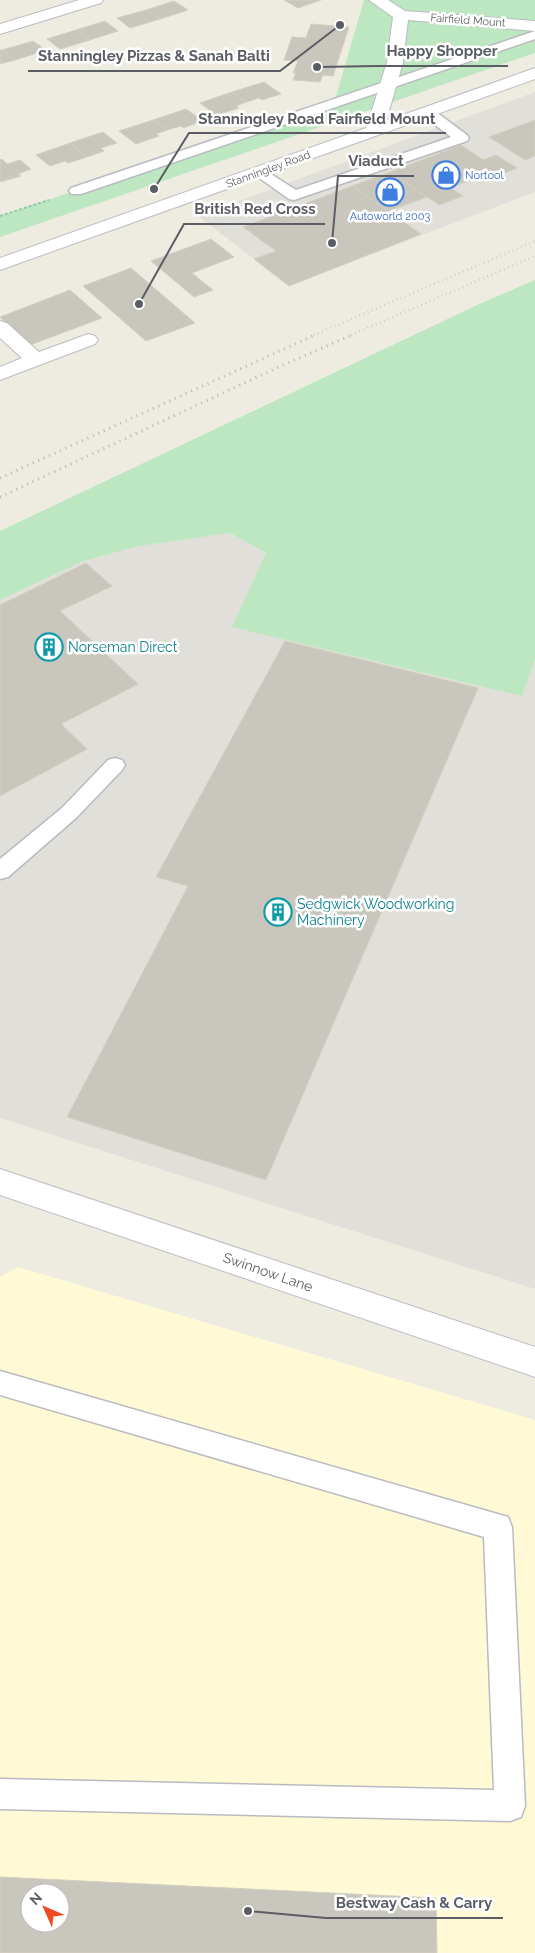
<svg xmlns="http://www.w3.org/2000/svg" width="535" height="1953" viewBox="0 0 535 1953" font-family="Raleway,sans-serif">
<style>
.commercial{fill:#fffad5;fill-rule:evenodd}
.industrial{fill:#e1dfd9}
.green{fill:#bce7c1}
.building{fill:#c9c6be;stroke:#d3cfbf;fill-rule:evenodd}
.lines{fill:none;stroke-linecap:round;stroke-linejoin:round}
.lane-casing{stroke:#b9bbc1;stroke-width:3}
.street-casing{stroke:#b9bbc1;stroke-width:2}
.secondary-casing{stroke:#babdc4;stroke-width:2}
.path{stroke:#95c8a9;stroke-width:2;stroke-dasharray:3 2;stroke-linecap:butt}
.lane{fill:#fff;fill-rule:evenodd}
.street{fill:#fff;fill-rule:evenodd}
.secondary{fill:#fff;fill-rule:evenodd}
.rail-far1{stroke:#b5b6b6;stroke-width:2.5;stroke-dasharray:0.5 4;stroke-linecap:butt}
.rail{stroke:#b5b6b6;stroke-width:3;stroke-dasharray:1 5;stroke-linecap:butt}
.labels{text-anchor:middle;stroke-width:5;stroke-linejoin:round;paint-order:stroke}
.far-street-label{font-size:11px;fill:#5a5d63;stroke:#fff}
.far-shop-label{font-size:11px;fill:#366cbe;stroke:#fff;text-anchor:start}
.culture-label{font-size:14px;fill:#0d838f;stroke:#fff;text-anchor:start}
.street-label{font-size:14px;fill:#5a5d63;stroke:#fff}
.leader{fill:none;stroke:#5a5d63;stroke-width:2}
.callout-dot{fill:#5a5d63;stroke:#fff;stroke-width:2}
.callout-label{font-size:15px;text-anchor:middle;font-weight:bold;fill:#5a5d63;stroke:#fff;stroke-width:5;stroke-linejoin:round;paint-order:stroke}
</style>
<rect width="100%" height="100%" fill="#eeece1"/>
<path class="commercial" d="M18,1267L535,1420V1953H0V1277ZM30,1893H60V1923H30Z"/>
<path class="industrial" d="M535,92V192L289,286L198,216Z
M230,533L266,553L233,627L522,696L535,660V1289L0,1118V600L84,561L139,546Z"/>
<path class="green" d="M364,0H535V53L0,237V216L334,103Z
M535,280V660L522,696L232,627L266,553L230,533L139,546L84,561L0,600V531L475,306Z"/>
<path class="building" d="M284,0H321L298,8Z
M174,1L188,10L160,19L146,10Z
M146,10L160,19L130,28L117,18Z
M105,21L118,31L90,40L76,30Z
M311,24L349,27L333,76L323,75L320,82L293,80L296,73H293L298,61L284,60L292,37L306,38Z
M76,30L90,40L60,49L47,39Z
M33,41L46,50L15,60L2,50Z
M0,50H2L15,60L0,64Z
M264,82L281,94L262,100L259,98L246,102L232,92Z
M232,92L246,102L236,106L239,108L216,115L200,103Z
M186,109L203,121L183,128L181,126L167,130L153,120Z
M153,120L167,130L156,134L159,136L136,144L119,131Z
M535,120V156L525,160L489,137Z
M103,132L117,143L101,148L104,151L87,157L70,143Z
M70,143L87,157L68,163L65,161L50,166L36,155Z
M461,145L483,160L496,155L517,168L481,182L475,178L450,188L463,196L439,205L390,172Z
M2,159L7,164L20,160L31,169L18,174L21,176L0,182V160Z
M390,172L427,197L388,211L352,186Z
M352,186L421,234L289,286L254,259L276,251L243,227Z
M211,239L234,257L192,273L213,290L194,297L151,261Z
M131,268L195,323L146,341L83,286Z
M70,290L102,318L30,345L0,317Z
M86,563L112,586L60,611L138,684L61,724L87,749L0,796V605Z
M285,641L478,688L266,1180L67,1117L188,886L156,877Z
M0,1877L436,1898L437,1953H0ZM30,1893H60V1923H30Z"/>
<g class="lines">
<g class="lane-casing">
<path id="lane" d="M535,31V39L81,194H71L69,191L71,188Z
M427,108L432,109L467,135L469,138L467,141L294,200L289,199L251,172L253,169H263L296,190L451,137L422,115L420,112Z
M115,758L122,760L125,765L122,770L76,818L8,877L0,879V859L62,808L108,760Z
M0,1371L508,1517L512,1527L525,1806L521,1817L510,1821L0,1809V1779L494,1790L484,1537L0,1395Z"/>
</g>
<g class="street-casing">
<path id="street" d="M79,0H103L101,3L0,34V24Z
M369,0H388L405,11L535,21V31L408,20L403,62L384,129L381,133L375,134L369,133L366,129L387,62L393,17Z
M0,321L7,323L39,352L88,334L95,336L98,340L95,344L0,380V367L22,358L0,338Z"/>
</g>
<g class="secondary-casing">
<path id="secondary" d="M535,68V79L0,270V258Z
M0,1169L535,1347V1377L0,1195Z"/>
</g>
<path class="path" d="M0,216L49,200"/>
<use href="#lane" class="lane"/>
<use href="#street" class="street"/>
<use href="#secondary" class="secondary"/>
<path class="rail-far1" d="M314,335L535,241
M351,335L535,256"/>
<path class="rail" d="M0,478L317,334
M0,497L283,365L354,334"/>
</g>
<defs>
<g id="shop-ring" transform="scale(1.4375)"><circle r="9.5" fill="#fff" stroke="#3f7fe0" stroke-width="1.5"/><path d="M-5-2.5h2.3a2.7 3.5 0 0 1 5.4 0H5L5.5 6h-11ZM-1.5-2.5h3a1.5 2.3 0 0 0-3 0Z" fill="#3f7fe0"/></g>
<g id="building-ring" transform="scale(1.4375)"><circle r="9.5" fill="#fff" stroke="#0f9aa8" stroke-width="1.5"/><path d="M-4-6H4V6H1V3H-1V6H-4ZM-2.5-4.3h1.7v1.8h-1.7ZM.8-4.3h1.7v1.8H.8ZM-2.5-1h1.7V.8h-1.7ZM.8-1h1.7V.8H.8Z" fill="#0f9aa8"/></g>
</defs>
<g fill-rule="evenodd">
<use href="#shop-ring" x="446" y="175"/>
<use href="#shop-ring" x="390" y="192"/>
<use href="#building-ring" x="49" y="647"/>
<use href="#building-ring" x="278" y="912"/>
</g>
<g class="labels">
<g class="far-street-label">
<text transform="translate(468 20) rotate(4)" y="4">Fairfield Mount</text>
<text transform="translate(268 169) rotate(-20)" y="4">Stanningley Road</text>
</g>
<g class="far-shop-label">
<text x="465" y="179">Nortool</text>
<text x="390" y="220" text-anchor="middle">Autoworld 2003</text>
</g>
<g class="culture-label">
<text x="68" y="652">Norseman Direct</text>
<text x="297" y="909">Sedgwick Woodworking<tspan x="297" dy="16">Machinery</tspan></text>
</g>
<g class="street-label">
<text transform="translate(268 1272) rotate(19)" y="5">Swinnow Lane</text>
</g>
</g>
<path class="leader" d="M317 67L377 66H508M340 25L280 71H28M154 189L189 133H446M332 243L338 176H414M139 304L184 224H325M248 1911L326 1918H503"/>
<g class="callout-dot">
<circle cx="317" cy="67" r="5"/>
<circle cx="340" cy="25" r="5"/>
<circle cx="154" cy="189" r="5"/>
<circle cx="332" cy="243" r="5"/>
<circle cx="139" cy="304" r="5"/>
<circle cx="248" cy="1911" r="5"/>
</g>
<g class="callout-label">
<text x="442" y="56">Happy Shopper</text>
<text x="154" y="61">Stanningley Pizzas &amp; Sanah Balti</text>
<text x="317" y="124">Stanningley Road Fairfield Mount</text>
<text x="376" y="166">Viaduct</text>
<text x="255" y="214">British Red Cross</text>
<text x="414" y="1908">Bestway Cash &amp; Carry</text>
</g>
<g transform="translate(45 1908) rotate(315)"><circle r="24" fill="#ffffff" stroke="#bdbec1"/>
<path d="M0-4L9 19L0 12L-9 19Z" fill="#f14b24"/>
<text y="-8" font-size="14" font-weight="bold" text-anchor="middle" fill="#5a5d63">N</text>
</g>
</svg>
